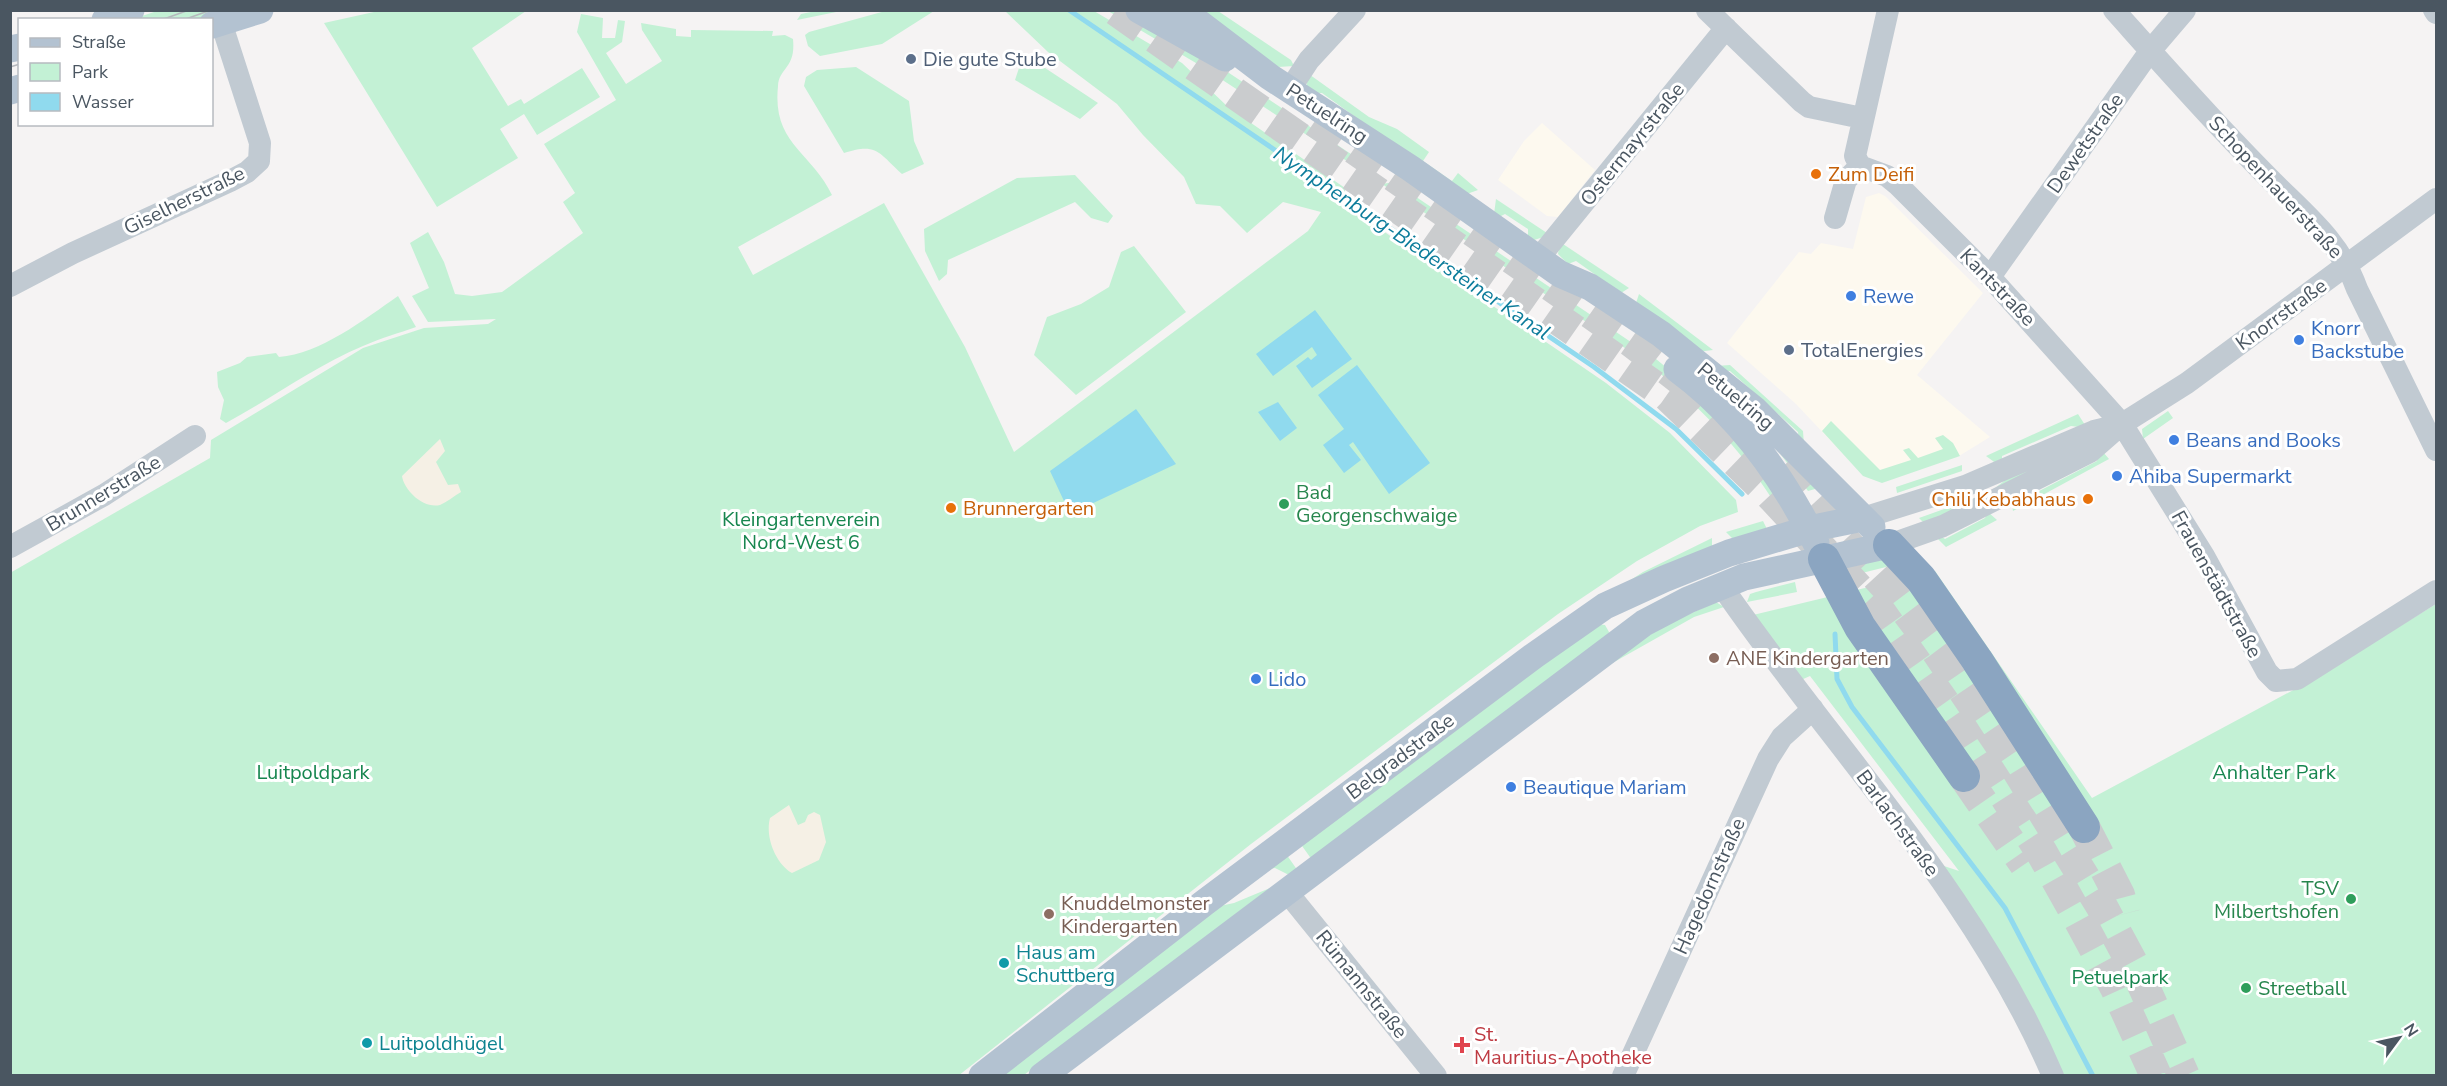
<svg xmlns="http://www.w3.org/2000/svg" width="2447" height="1086" viewBox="0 0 2447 1086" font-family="'Nunito Sans',sans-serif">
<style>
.commercial{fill:#fdf9ef}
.green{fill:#c3f1d5}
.sand{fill:#f5f0e5}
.water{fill:#90daee}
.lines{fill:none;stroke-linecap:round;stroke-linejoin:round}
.stream{stroke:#90daee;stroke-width:5}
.highway-tunnel{stroke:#caccce;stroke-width:32;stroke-dasharray:32 16;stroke-linecap:butt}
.minor{stroke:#c1cad2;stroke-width:22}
.major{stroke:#b3c2d1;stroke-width:27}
.highway{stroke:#8ba5c1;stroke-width:32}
.tram{stroke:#b5b8bd;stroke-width:1.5}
.service-dot{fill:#5c6f8a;stroke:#fff;stroke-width:2}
.food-dot{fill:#e8710a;stroke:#fff;stroke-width:2}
.shop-dot{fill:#3f7fe0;stroke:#fff;stroke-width:2}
.leisure-dot{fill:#2e9e5b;stroke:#fff;stroke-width:2}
.education-dot{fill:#8d6e63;stroke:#fff;stroke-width:2}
.culture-dot{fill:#0f9aa8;stroke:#fff;stroke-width:2}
.health-dot{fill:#e0444e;stroke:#fff;stroke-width:2}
.labels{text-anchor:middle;stroke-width:6;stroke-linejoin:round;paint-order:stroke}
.service-label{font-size:20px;fill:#4e5e75;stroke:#fff;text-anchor:start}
.street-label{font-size:20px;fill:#4a5661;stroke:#fff}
.food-label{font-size:20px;fill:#c56008;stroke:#fff;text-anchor:start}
.shop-label{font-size:20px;fill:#366cbe;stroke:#fff;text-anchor:start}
.leisure-label{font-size:20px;fill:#27864d;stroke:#fff;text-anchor:start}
.park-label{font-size:20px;fill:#17864f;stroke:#fff}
.education-label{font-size:20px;fill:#785e54;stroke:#fff;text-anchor:start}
.culture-label{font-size:20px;fill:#0d838f;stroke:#fff;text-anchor:start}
.health-label{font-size:20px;fill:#be3a42;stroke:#fff;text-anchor:start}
.water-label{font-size:21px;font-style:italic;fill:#0c7c9b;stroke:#fff}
</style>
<rect width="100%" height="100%" fill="#f5f3f3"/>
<path class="commercial" d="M1542,123L1595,170L1558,217L1547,216L1498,180L1524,141Z
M1879,193L1885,196L1983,293L1917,375L1990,437L1959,456L1862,474L1796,404L1727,343L1799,252L1811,254L1821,243L1853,249L1866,197Z"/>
<path class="green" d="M383,10L526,11L472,48L508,106L521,99L524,104L582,68L600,97L537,135L524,114L500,129L518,158L437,207L324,23Z
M889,10L934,11L882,44L820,56L808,46L805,35L809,32Z
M157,11H237L209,19L130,20Z
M816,11V10L841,11L797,20L801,14Z
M1005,11H1094L1182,63L1228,107L1345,188V205L1606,383L1670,433L1736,500L1738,512L1700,526L1637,561L1558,614L1251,844L958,1076L11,1075L10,573L210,458L211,440L363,348L424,328L488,324L496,319L428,322L412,296L429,288L410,243L428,232L444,262L455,294L472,296L502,292L583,233L563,202L575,193L544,144L616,100L577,32L581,14L603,18L602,38H615L618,20L625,21L622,42L606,53L626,84L662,61L642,30L641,23L676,29V36L691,37V30L773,31L772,36L785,35L793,39C796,69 779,67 778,86C772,144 811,151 832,195L738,247L753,275L884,203L965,347L1014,452L1308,231L1321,212L1283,202L1247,233L1220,206L1196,204L1184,177L1143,135L1117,104L1048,52Z
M1108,11H1123L1211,61L1357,158L1359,169L1201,66Z
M1195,11H1218L1291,60L1294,66L1278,67Z
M1030,58L1098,103L1080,119L1015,80L1020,65Z
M856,67L909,101L914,141L924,164L902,174C879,153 877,142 844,153L804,86L806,77L817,70Z
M1306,72L1369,117L1397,129L1429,152L1423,161L1452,181L1458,173L1478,190L1464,195L1322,93H1314L1307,88Z
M1075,175L1113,216L1108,223L1091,218L1075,202L948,260L947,274L939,281L925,251L924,229L1017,178Z
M1394,182L1656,359L1679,378L1785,498L1772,499C1740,448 1696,403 1650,365L1382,184Z
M1496,199L1550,235L1534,240L1528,236V229L1505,214L1499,217L1494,214Z
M1560,242L1629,288L1621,293L1576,261L1568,264L1558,254Z
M1134,246L1186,312L1076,395L1034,355L1047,317L1081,304L1109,287L1121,252Z
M1639,294L1713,350L1697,352L1636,303Z
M398,296L416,327C399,333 381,338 363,346C315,366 271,399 226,423L220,419L224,400L218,387L217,372L240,363L247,357L276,353L279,357C320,354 365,319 398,296Z
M1730,365L1803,431L1804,445L1799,441L1798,432L1730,371H1721L1716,366Z
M2168,411L2173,418L2143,439L2142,429Z
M2078,414L2085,425L2079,427L2071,426L2002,456V462L1997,464L1986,456Z
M1831,421L1880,470L1911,460L1903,450L1909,448L1918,458L1943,449L1935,438L1943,435L1953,443L1960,456L1882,483L1863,476L1822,431Z
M2073,447L2075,450L1926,525L1919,518L1989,493L2014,473Z
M1776,448L1822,487L1808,491Z
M2103,452L2109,459L2013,511L2011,500L2018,502L2097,461L2098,455Z
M1962,465V471L1897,493L1896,487Z
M1988,512L1997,520L1946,547L1936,537L1939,535L1945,539L1985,518Z
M1763,521L1768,531L1736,542L1726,532Z
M1712,538V550L1563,624L1643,572Z
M1881,555L1894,565L1846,577L1848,563Z
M1935,571L2092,798L2312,680L2436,604V1075H2060L1941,865L1959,871L1810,676L1801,680L1753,615Z
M1795,582L1797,592L1747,602L1750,594L1756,592Z
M1716,602L1724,607L1694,617L1600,670V663L1674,621Z
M1597,624L1605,625L1609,632L1608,640L1312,860L1300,843Z
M1284,851L1298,871L1291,876L1275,868L1260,870Z
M1270,888L1024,1075L997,1076L1215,907L1234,903Z"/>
<path class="sand" d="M440,439L445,451L436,462L448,485L458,484L461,492C454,496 447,502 440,505C423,509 404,490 402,476Z
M789,805L798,825L805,822L808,815L814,812L820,815L826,842L819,860L792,873C775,863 765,836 770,818Z"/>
<path class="water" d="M1315,310L1352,359L1312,388L1296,366L1308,357L1311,360L1317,355L1312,347L1273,376L1256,354Z
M1357,365L1430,463L1389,494L1353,442L1349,445L1361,460L1344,473L1323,445L1344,429L1318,395Z
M1278,402L1297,428L1280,441L1258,412Z
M1136,409L1176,464L1070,514L1050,471Z"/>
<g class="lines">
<path class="stream" d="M1069,10L1594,367L1676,429L1742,494
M1835,634L1837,679L1852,707L2005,908L2093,1076"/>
<path class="highway-tunnel" d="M1116,10L1668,396L1770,494L1880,612L1956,720L2042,853L2078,917L2116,988L2156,1076
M1315,121L1631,341L1688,385
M1779,470L1896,597L1937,651L2017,769L2101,905L2139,976L2184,1076
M1964,776L2025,864
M2084,827L2119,895L2124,914"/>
<path class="minor" d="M1707,10L1802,102L1809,107L1862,118
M2114,10C2164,66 2214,123 2267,176C2303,213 2339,239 2357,289L2436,450
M2434,10L2436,13
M1290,89L1309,60L1355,10
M1860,166L1887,176L1898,185L1990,277L2122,424L2204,556L2267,672L2276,681L2297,679L2436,591
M1860,166L1855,156L1888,10
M1835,218L1846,180L1860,166
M1538,259L1726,28
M1990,277L2150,51L2185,10
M10,286L73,253L230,181L247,172L259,161L260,143L221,22
M1863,518L1965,486L2094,431L2115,426
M1889,545L1943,526L2090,452L2122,424L2187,383L2436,199
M10,547L104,495L195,436
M1721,585C1832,747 1975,893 2053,1076
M1287,892L1436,1076
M1623,1076L1768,759L1782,737L1813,709"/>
<path class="major" d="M1139,10L1225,58
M1182,10L1270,77L1410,168L1560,274L1590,287L1661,334L1755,410L1872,527
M105,20L131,10
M212,25L260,10
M10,49L20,47
M10,91L20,88
M1677,369C1737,413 1783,477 1816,543
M982,1076L1204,903L1535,655L1605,606L1664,579L1729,553L1809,529L1863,518
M1042,1076L1644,623L1688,600L1744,577L1889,545"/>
<path class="highway" d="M1889,545L1921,579L1977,660L2084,827
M1824,559L1860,627L1964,776"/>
<path class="tram" d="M161,20L189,10
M183,20L211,10
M10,67L20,64"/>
</g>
<g class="service-dot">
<circle cx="911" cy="59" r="6"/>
<circle cx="1789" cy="350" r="6"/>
</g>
<g class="food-dot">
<circle cx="1816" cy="174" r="6"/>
<circle cx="2088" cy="499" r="6"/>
<circle cx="951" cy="508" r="6"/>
</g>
<g class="shop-dot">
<circle cx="1851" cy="296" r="6"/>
<circle cx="2299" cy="340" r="6"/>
<circle cx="2174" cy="440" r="6"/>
<circle cx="2117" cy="476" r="6"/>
<circle cx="1256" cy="679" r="6"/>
<circle cx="1511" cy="787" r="6"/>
</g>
<g class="leisure-dot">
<circle cx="1284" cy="504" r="6"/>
<circle cx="2351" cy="899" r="6"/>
<circle cx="2246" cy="988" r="6"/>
</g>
<g class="education-dot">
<circle cx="1714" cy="658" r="6"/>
<circle cx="1049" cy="914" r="6"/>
</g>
<g class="culture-dot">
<circle cx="1004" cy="963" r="6"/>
<circle cx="367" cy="1043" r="6"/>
</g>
<path class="health-dot" d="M1459 1036h6v6h6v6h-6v6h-6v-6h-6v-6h6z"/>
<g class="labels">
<g class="service-label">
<text x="923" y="66">Die gute Stube</text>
<text x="1801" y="357">TotalEnergies</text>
</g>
<g class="street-label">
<text transform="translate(1327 113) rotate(33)" y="7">Petuelring</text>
<text transform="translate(2085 143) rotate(-55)" y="7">Dewetstraße</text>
<text transform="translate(1632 144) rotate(-51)" y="7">Ostermayrstraße</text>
<text transform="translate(2276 187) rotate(47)" y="7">Schopenhauerstraße</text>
<text transform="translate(184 200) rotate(-26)" y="7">Giselherstraße</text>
<text transform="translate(1998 287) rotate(46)" y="7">Kantstraße</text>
<text transform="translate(2281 314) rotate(-36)" y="7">Knorrstraße</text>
<text transform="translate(1736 396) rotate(40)" y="7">Petuelring</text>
<text transform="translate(103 493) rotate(-31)" y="7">Brunnerstraße</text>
<text transform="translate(2217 584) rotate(61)" y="7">Frauenstädtstraße</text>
<text transform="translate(1400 756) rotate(-37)" y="7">Belgradstraße</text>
<text transform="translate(1898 823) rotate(54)" y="7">Barlachstraße</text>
<text transform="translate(1709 886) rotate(-66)" y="7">Hagedornstraße</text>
<text transform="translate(1362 984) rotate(51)" y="7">Rümannstraße</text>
</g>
<g class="food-label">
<text x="1828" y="181">Zum Deifi</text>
<text x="2076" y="506" text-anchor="end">Chili Kebabhaus</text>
<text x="963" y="515">Brunnergarten</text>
</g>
<g class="shop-label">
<text x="1863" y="303">Rewe</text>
<text x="2311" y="335">Knorr<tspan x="2311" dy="23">Backstube</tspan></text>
<text x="2186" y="447">Beans and Books</text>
<text x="2129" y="483">Ahiba Supermarkt</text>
<text x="1268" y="686">Lido</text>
<text x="1523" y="794">Beautique Mariam</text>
</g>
<g class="leisure-label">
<text x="1296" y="499">Bad<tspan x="1296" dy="23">Georgenschwaige</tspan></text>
<text x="2339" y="895" text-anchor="end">TSV<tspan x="2339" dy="23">Milbertshofen</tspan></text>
<text x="2258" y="995">Streetball</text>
</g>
<g class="park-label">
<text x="801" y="526">Kleingartenverein<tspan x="801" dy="23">Nord-West 6</tspan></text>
<text x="313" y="779">Luitpoldpark</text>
<text x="2274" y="779">Anhalter Park</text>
<text x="2120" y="984">Petuelpark</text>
</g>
<g class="education-label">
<text x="1726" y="665">ANE Kindergarten</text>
<text x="1061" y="910">Knuddelmonster<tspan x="1061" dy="23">Kindergarten</tspan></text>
</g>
<g class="culture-label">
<text x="1016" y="959">Haus am<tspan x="1016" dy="23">Schuttberg</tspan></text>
<text x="379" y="1050">Luitpoldhügel</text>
</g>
<g class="health-label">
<text x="1474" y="1041">St.<tspan x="1474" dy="23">Mauritius-Apotheke</tspan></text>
</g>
<g class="water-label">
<text transform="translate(1412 243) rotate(34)" y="7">Nymphenburg-Biedersteiner Kanal</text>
</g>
</g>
<rect width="2447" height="1086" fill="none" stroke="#4a5661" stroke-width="24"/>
<rect x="18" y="18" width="195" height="108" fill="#ffffff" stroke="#b7bbc0" stroke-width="1.5"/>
<rect x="30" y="38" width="30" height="9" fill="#b3c2d1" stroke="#b7bbc0" stroke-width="1.5"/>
<text x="72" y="48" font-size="18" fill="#4a5661">Straße</text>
<rect x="30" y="63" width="30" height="18" fill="#c3f1d5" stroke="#b7bbc0" stroke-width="1.5"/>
<text x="72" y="78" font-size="18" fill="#4a5661">Park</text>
<rect x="30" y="93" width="30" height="18" fill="#90daee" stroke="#b7bbc0" stroke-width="1.5"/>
<text x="72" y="108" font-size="18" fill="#4a5661">Wasser</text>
<g transform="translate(2399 1038) rotate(57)" stroke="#ffffff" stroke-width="4.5" paint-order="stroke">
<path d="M0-4.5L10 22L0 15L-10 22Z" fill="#4a5661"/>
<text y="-9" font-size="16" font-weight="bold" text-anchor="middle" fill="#4a5661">N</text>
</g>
</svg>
